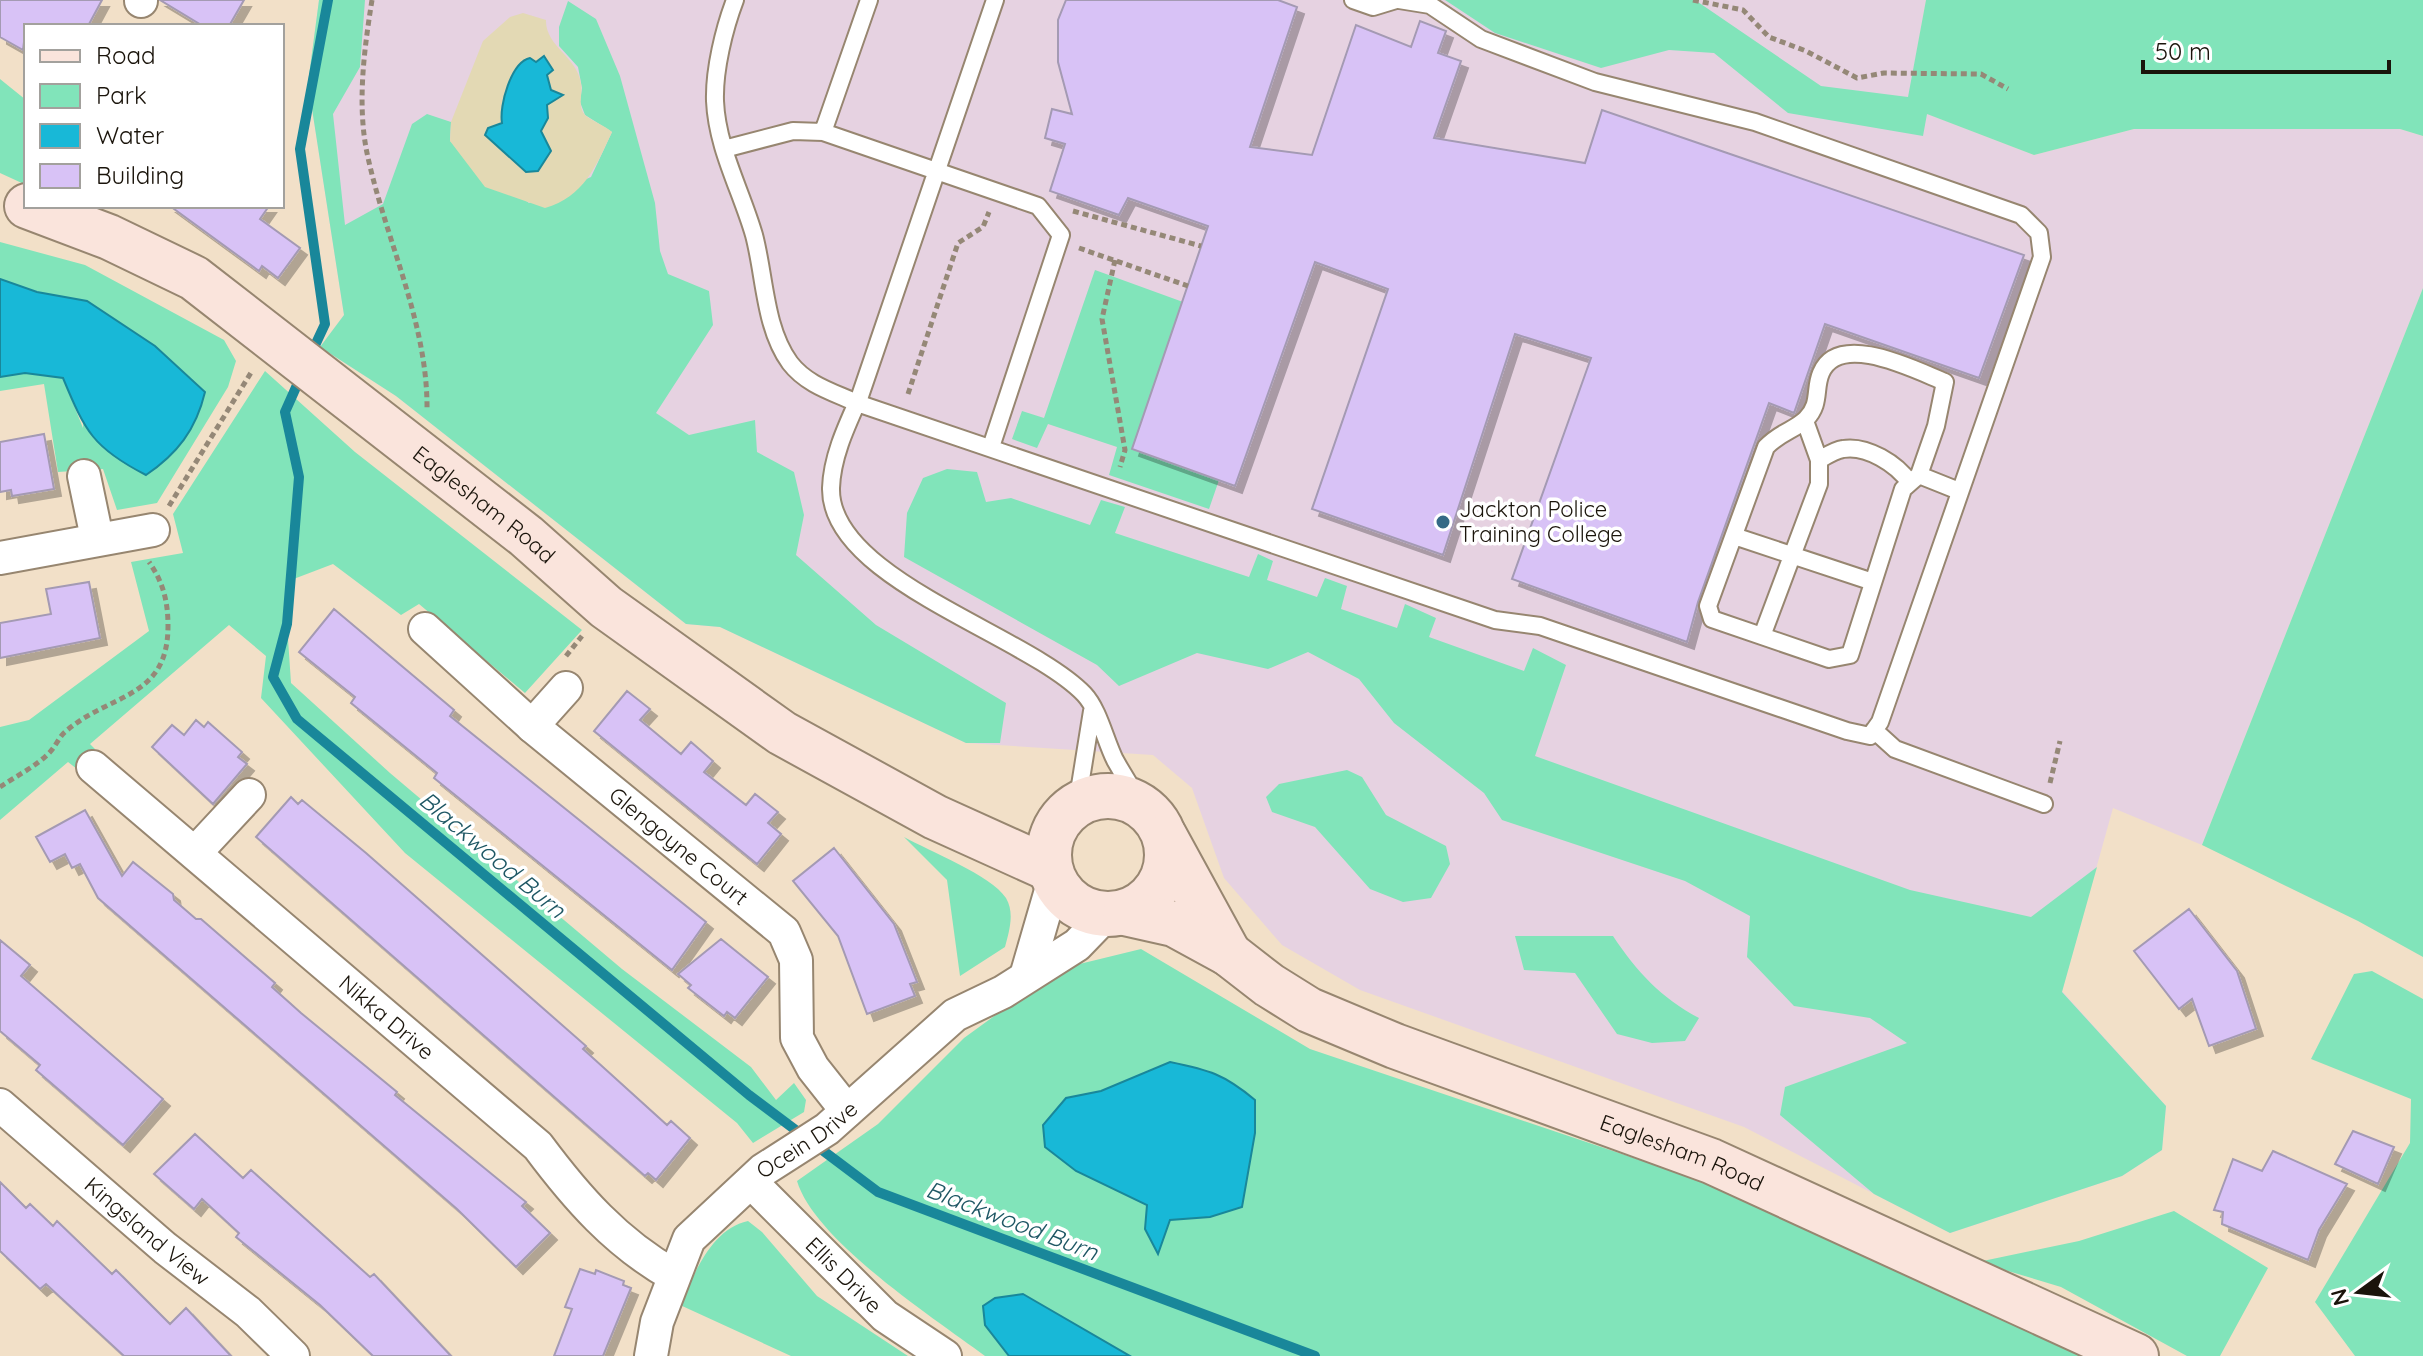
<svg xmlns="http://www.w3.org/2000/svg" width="2423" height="1356" viewBox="0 0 2423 1356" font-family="Quicksand,sans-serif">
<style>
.education{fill:#e6d2e1}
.green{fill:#81e4ba}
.sand{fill:#e3d9b4}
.water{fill:#18b8d7;stroke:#19879a;stroke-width:2}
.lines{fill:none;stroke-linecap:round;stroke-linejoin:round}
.stream{stroke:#19879a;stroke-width:10}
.building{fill:#d8c2f6;stroke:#a49ab3;stroke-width:2;filter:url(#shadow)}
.service-casing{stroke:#978670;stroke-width:20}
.minor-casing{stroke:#978670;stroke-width:36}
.secondary-casing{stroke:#978670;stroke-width:48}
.path{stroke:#958877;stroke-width:5;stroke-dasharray:6 4;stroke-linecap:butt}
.service{stroke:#fff;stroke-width:16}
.minor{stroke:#fff;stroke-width:32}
.secondary{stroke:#fae4dc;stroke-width:44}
.poi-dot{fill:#356986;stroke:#fff;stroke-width:3}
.labels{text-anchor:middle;stroke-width:7;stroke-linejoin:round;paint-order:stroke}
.street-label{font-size:22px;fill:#1a140b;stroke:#fff}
.poi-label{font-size:22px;fill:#1a140b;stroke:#fff;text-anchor:start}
.water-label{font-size:24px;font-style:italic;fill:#1e5764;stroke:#fff}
</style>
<defs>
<filter id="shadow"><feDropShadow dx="7" dy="7" stdDeviation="0" flood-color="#0004"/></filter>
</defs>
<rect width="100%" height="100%" fill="#f2e0c8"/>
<path class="education" d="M319,0H1926L1907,106L2034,155L2134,129H2400L2423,136V288L2202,845L2113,808L2062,991L2166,1106L2162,1150L2122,1176L1950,1233L1744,1127L1360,990L1282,945L1224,878L1192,788L1153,755L966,743L720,627L686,624L396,396L320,347L344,315L308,83Z"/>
<path class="green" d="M319,0H365L360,67L333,114L345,225L383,204L412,124L427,114L451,122L450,141L529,203L591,177L612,132L585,115L580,102L582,88L578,67L559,46V27L568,1L596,19L620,76L655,203L660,251L668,274L709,291L713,325L656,413L689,435L755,420L757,452L794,472L804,515L796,555L876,625L1006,703L1000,743H966L720,627L686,624L396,396L320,347L344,315L308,83Z
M1445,0H1695L1821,86L1908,97L1926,0H2423V136L2400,129H2134L2034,155L1927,114L1923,136L1788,113L1714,53L1669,50L1601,68L1495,33Z
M0,79L26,100L24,184L0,173Z
M0,242L85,265L224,340L236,361L228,387L157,503L117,510L103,469L58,472L44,384L0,391V377L25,373L63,378L83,428L87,301L37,292L0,279Z
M1095,270L1183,302L1132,449L1219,480L1209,509L1109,475L1117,447L1048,424L1037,448L1012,439L1022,411L1044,418Z
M2423,288V957L2358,921L2202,845Z
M265,371L355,452L582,630L525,693L419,604L401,615L333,564L291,580L287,624L291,683L390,773L622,969L751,1067L776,1100L794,1083L806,1100L804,1112L753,1143L737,1123L405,853L261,698L266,656L229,625L90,744L95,749L77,769L68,762L0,820V727L29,720L149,631L131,562L183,553L173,514Z
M947,469L977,472L986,502L1011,498L1090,525L1101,500L1125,507L1115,533L1249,577L1258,554L1273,561L1267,580L1317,597L1325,578L1347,586L1341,609L1397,628L1405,604L1436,618L1429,637L1524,671L1533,648L1566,665L1535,756L1910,890L2031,917L2097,867L2062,992L2166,1106L2162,1150L2122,1176L1950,1233L1874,1194L1780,1115L1785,1087L1907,1043L1870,1018L1794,1006L1747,957L1750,916L1685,881L1502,820L1484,793L1394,723L1359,679L1308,652L1268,669L1197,653L1119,686L1097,665L904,557L907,513L923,478Z
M1347,770L1362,777L1386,815L1446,846L1450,864L1431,898L1403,902L1370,889L1315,827L1272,812L1266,797L1279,784Z
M904,837C929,851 991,875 1006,898C1015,913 1009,932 1005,947L960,976L947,880Z
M1515,936H1613C1637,972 1661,998 1699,1018L1685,1041L1652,1043L1617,1034L1575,973L1524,970Z
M1141,949L1310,1049L1714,1185L2096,1356H985C934,1318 815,1241 797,1181L878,1124L964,1038L1059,969Z
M2372,971L2423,999V1356H2355L2315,1302L2410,1143L2411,1099L2311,1059L2354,974Z
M2174,1211L2268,1268L2220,1356H2187L2061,1287L1978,1262L2079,1241Z
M748,1221L762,1232L817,1296L908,1356H791L680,1305C695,1273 711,1229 748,1221Z"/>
<path class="sand" d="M523,13L546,20C545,46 578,57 581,84C583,94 577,106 585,115C592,121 604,125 612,132C596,166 584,197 545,208L485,187L450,141L451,122L483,41L510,17Z"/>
<path class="water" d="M544,56L553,70L547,75L551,90L563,95L547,105L548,118L541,131L551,151L538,171L526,172L485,135L488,128L502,123C499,106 511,62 530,58L536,62Z
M0,279L37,292L87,301L155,346L205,392C196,430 177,454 146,475C93,448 85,431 63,378L25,373L0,377Z
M1170,1062C1209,1070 1224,1074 1255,1100V1133L1242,1207L1210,1217L1170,1220L1158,1254L1145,1229L1147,1205L1076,1171L1045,1147L1043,1125L1066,1098L1101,1091Z
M1023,1294L1130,1356H1009L985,1325L983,1306L995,1298Z"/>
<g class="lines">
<path class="stream" d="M311,354L325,324L300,149L328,0
M301,376L285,412L299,477L287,624L273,677L297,719L749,1095L878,1192L1315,1356"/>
</g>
<path class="building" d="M0,0H102L88,26H26L23,50L0,37Z
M160,0H244L229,26H203Z
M1066,0H1278L1297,7L1250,147L1312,155L1356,25L1411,47L1420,21L1446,31L1438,53L1461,61L1434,138L1585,163L1602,110L2024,255L1979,378L1825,324L1794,413L1769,403L1698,602L1687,642L1512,579L1591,358L1515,334L1443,555L1312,509L1388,289L1315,262L1235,486L1132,449L1208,226L1128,198L1119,215L1050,191L1065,144L1045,138L1052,109L1072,114L1058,62V20Z
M170,206H269L260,219L300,248L278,278L262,266L259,271Z
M44,434L54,489L12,496L11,490L0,492V442Z
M89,582L100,638L0,658V623L51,614L46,589Z
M334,609L454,710L450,716L706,922L672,970L434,778L437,773L351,703L355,697L299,652Z
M627,691L650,709L640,720L681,754L691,742L713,761L704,772L746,805L755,794L778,812L768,823L781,834L757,864L594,731Z
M196,720L204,727L208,722L242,752L238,757L247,764L213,804L152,747L172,725L184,735Z
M291,797L298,804L302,800L366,853L586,1046L583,1049L667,1125L671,1121L690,1138L656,1180L648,1173L645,1176L256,837Z
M85,810L122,876L133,862L173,894L174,900L196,919H201L275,983L272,987L301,1013L397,1092L395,1095L526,1202L522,1206L550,1233L516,1267L457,1209L98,898L80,864L72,868L65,854L50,862L36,837Z
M834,848L894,924L917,982L910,984L915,996L867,1014L838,936L793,881Z
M2189,909L2237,971L2256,1029L2209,1046L2192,999L2179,1009L2134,951Z
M721,939L768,977L735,1018L727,1012L724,1016L688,988L691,985L678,974Z
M0,940L30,965L21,976L163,1099L123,1145L36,1070L40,1065L0,1031Z
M2353,1131L2394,1147L2378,1184L2335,1164Z
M195,1134L243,1178L251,1170L370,1277L374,1274L451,1356H373L320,1305L236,1237L239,1233L202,1199L194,1209L154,1174Z
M2273,1151L2347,1184L2319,1230L2308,1260L2222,1224L2223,1212L2214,1210L2233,1159L2262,1171Z
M0,1182L26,1208L30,1204L53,1226L57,1221L112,1274L116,1270L170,1324L186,1308L231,1356H124L46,1284L40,1289L0,1251Z
M580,1269L595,1274L596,1270L624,1281L623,1285L631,1288L603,1356H554L572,1309L565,1307Z"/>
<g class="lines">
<g class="service-casing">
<path id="service" d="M735,0C724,29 714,70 715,101C717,148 741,190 754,235C765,276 764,327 790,363C807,385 833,392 857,403L1495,620L1540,626L1847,731L1870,736L1880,722L2042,257L2039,233L2021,215L1755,122L1595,82L1481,39L1430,5L1399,0
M995,0L860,396C847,425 832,456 831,488C829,579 1026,634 1084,694C1099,710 1105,740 1115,760C1124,776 1134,792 1144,807
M1353,0L1373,7L1396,0
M823,132L869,0
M724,149L793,131L823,132L1038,206L1061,235L991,447
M1819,460C1826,456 1835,450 1843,449C1867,445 1897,464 1910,483
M1919,475L1936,426L1945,382C1917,371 1839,330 1821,373C1814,389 1821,404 1806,419C1795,430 1780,432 1766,447L1708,606L1712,619L1829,659L1850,655L1903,489L1919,475L1959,491
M1734,536L1873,582
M1762,636L1819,484V460L1805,421
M1874,730L1895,749L2044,804
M1077,804L1092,711"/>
</g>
<g class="minor-casing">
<g id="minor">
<path d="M141,1V0"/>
<path d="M84,476L97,538"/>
<path d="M0,558L153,530"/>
<path id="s1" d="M425,629L532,726L784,932L796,960L797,1038L813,1068L847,1111"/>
<path d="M532,726L566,688"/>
<path id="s2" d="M93,767L538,1146C576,1197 616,1243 673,1275"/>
<path d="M195,853L249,795"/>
<path d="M1027,973L1054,880"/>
<path id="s3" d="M0,1105L165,1248L248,1312L293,1356"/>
<path id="s4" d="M752,1183L885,1316L945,1356"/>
<path id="s5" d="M651,1356L657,1322L689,1239L763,1170L827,1129L955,1015L1003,992L1077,945L1106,915"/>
</g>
</g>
<g class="secondary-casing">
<g id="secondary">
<path id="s6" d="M27,206L109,237L194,278L526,536L606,607L782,733L935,817L1050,869"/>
<circle cx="1108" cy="855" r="59"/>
<path d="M1165,837L1229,954"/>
<path id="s7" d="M1125,913L1174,924L1229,954L1269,985L1309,1010L1395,1046L1711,1161L2136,1356"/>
</g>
</g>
<path class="path" d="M372,0C364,50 357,104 367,153C385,239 428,322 427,410
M1693,0L1743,10L1769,37L1806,51L1857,78L1884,73L1981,74L2008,89
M1073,211L1201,246
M1079,248L1188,286
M1115,260L1102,319L1125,450L1120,467
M908,394L958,243L983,227L989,212
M169,506L252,371
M566,656L582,636
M2050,783L2060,741
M0,787C16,776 37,766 50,752C56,746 59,737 65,732C109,693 168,700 168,626C168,601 163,582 149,562"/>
<use href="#service" class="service"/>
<use href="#minor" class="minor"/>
<use href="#secondary" class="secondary"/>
</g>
<circle class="poi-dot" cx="1443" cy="522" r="8"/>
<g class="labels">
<g class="street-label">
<text dy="8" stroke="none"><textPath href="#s6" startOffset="550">Eaglesham Road</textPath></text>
<text dy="8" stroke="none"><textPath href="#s1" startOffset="334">Glengoyne Court</textPath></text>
<text dy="8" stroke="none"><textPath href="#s2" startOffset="386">Nikka Drive</textPath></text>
<text dy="8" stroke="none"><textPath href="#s5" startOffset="278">Ocein Drive</textPath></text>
<text dy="8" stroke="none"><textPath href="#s7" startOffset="610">Eaglesham Road</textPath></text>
<text dy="8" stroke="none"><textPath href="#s3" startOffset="194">Kingsland View</textPath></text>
<text dy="8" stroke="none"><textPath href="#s4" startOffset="130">Ellis Drive</textPath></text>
</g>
<g class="poi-label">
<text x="1459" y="517">Jackton Police<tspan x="1459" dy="25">Training College</tspan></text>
</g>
<g class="water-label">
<text transform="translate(492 855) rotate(40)" y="8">Blackwood Burn</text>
<text transform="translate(1012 1221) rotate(21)" y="8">Blackwood Burn</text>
</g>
</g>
<rect x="24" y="24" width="260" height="184" fill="#ffffff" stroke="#a3a19d" stroke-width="2"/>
<rect x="40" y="50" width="40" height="12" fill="#fae4dc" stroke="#a3a19d" stroke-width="2"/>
<text x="96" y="64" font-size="24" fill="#1a140b">Road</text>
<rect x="40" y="84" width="40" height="24" fill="#81e4ba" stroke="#a3a19d" stroke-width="2"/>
<text x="96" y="104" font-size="24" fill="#1a140b">Park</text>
<rect x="40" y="124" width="40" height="24" fill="#18b8d7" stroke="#a3a19d" stroke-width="2"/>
<text x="96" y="144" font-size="24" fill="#1a140b">Water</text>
<rect x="40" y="164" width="40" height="24" fill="#d8c2f6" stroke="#a3a19d" stroke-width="2"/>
<text x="96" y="184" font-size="24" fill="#1a140b">Building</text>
<g transform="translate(2359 1292) rotate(255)" stroke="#ffffff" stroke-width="6" paint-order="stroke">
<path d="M0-6L14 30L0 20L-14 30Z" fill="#1a140b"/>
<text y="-12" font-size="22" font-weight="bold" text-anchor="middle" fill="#1a140b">N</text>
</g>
<path d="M2143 60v12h246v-12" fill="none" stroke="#1a140b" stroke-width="4"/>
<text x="2155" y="60" font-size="24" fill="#1a140b" stroke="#ffffff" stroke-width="6" paint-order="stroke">50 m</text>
</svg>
